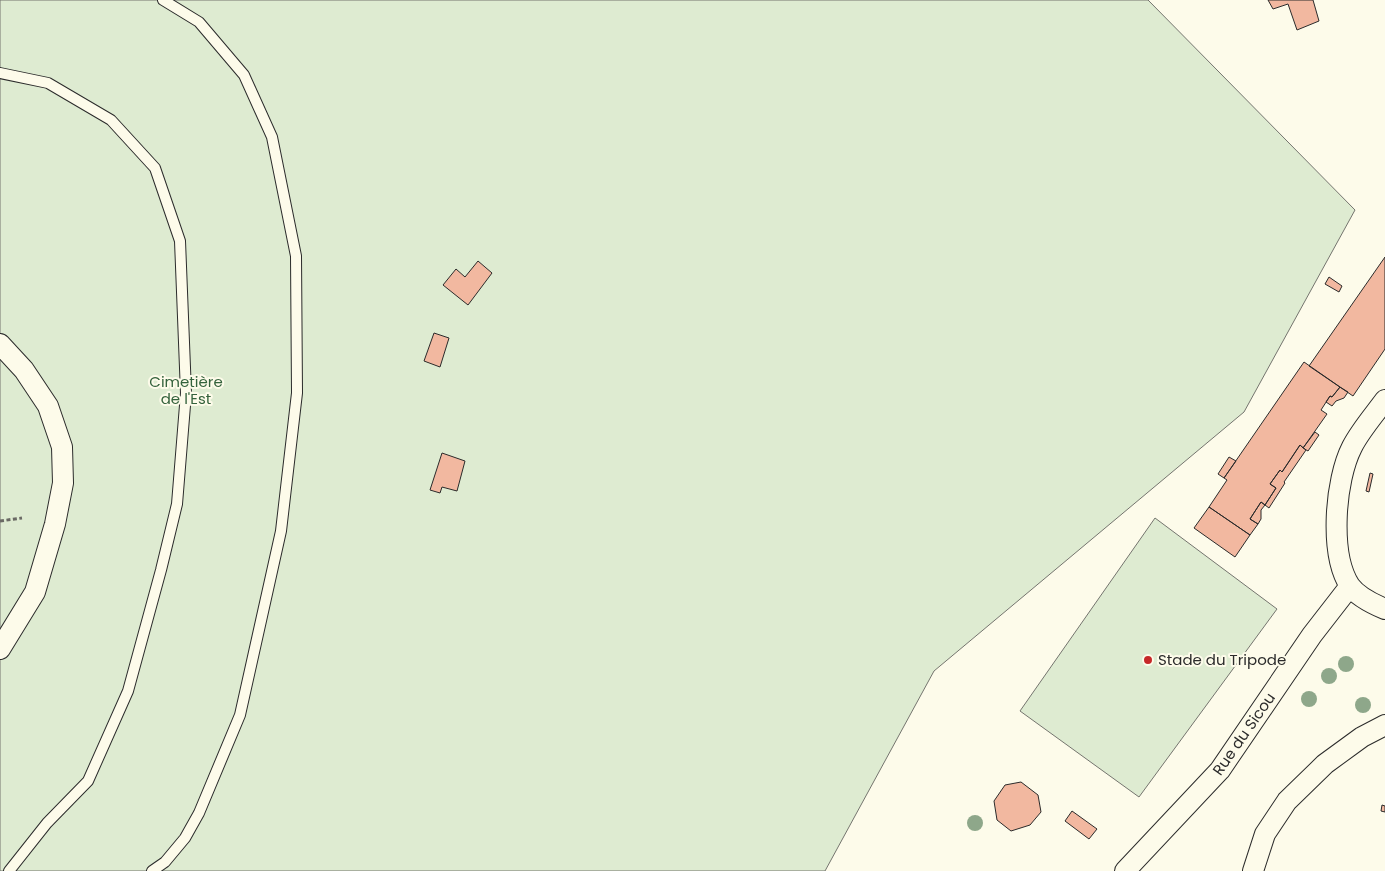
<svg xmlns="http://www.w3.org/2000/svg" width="1385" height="871" viewBox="0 0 1385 871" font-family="Poppins,sans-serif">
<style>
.green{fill:#deebd1;stroke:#74746e}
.building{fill:#f2b8a0;stroke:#2b2b2b}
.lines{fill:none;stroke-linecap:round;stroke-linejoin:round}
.service-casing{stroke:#2b2b2b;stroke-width:12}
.minor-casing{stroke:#2b2b2b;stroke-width:22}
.path{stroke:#6a6964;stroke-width:3;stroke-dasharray:4 2.5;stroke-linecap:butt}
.service{stroke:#fdfbea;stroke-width:10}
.minor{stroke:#fdfbea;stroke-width:20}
.tree{fill:#8ea78a}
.poi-dot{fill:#c62828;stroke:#fdfbea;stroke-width:2}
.labels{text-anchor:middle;stroke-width:4;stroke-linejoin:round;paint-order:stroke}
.park-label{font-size:15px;fill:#34623c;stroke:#fdfbea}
.poi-label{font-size:15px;fill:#2b2b2b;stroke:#fdfbea;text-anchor:start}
.street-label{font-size:15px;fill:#2b2b2b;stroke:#fdfbea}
</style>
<rect width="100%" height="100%" fill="#fdfbea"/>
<path class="green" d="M0,0H1148L1355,210L1244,412L934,671L825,871H0Z
M1155,518L1277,609L1139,797L1020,711Z"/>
<path class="building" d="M1268,0H1313L1319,21L1297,30L1288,4L1273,9Z
M1385,257V349L1353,396L1309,366Z
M478,261L492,273L468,305L443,285L456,269L465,277Z
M1329,277L1342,286L1339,292L1325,284Z
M434,333L449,338L440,367L424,361Z
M1304,362L1340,387L1332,397L1330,396L1321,410L1327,414L1303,448L1300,445L1282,472L1280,470L1270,484L1276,488L1265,505L1261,502L1250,519L1258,524L1250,535L1209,507L1227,480L1224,478Z
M1340,387L1348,392L1344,398L1336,401L1332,406L1326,402L1330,396L1332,397Z
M1315,432L1319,435L1308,451L1303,448Z
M1300,445L1306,450L1284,482L1285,483L1269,508L1265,505L1276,488L1270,484L1280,470L1282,472Z
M442,453L465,461L457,491L442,487L440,493L430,490Z
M1229,457L1236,461L1224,478L1218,474Z
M1370,473L1373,474L1369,492L1366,491Z
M1261,502L1265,505L1261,510V519L1258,524L1250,519Z
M1209,507L1250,535L1235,557L1194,528Z
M1021,782L1038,795L1041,812L1030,825L1011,831L997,820L994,801L1005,785Z
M1382,805L1385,806V812L1381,811Z
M1072,811L1097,829L1089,839L1065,821Z"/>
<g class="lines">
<g class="service-casing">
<path id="service" d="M0,73L48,83L111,120L155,168L180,241L186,393L177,504L161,570L128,691L88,781L47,823L9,871
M152,871L165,862L185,838L199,813L240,715L281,531L297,393L296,256L272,137L244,75L199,22L163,0"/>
</g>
<g class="minor-casing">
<path id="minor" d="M0,344L24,370L48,406L62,447L63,483L55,524L35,592L0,649
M1385,400C1374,415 1360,431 1352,447C1335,480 1329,554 1350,586C1358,597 1373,604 1385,609
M1125,871L1220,770L1312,635L1350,586
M1253,871L1265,834L1287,801L1325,764L1362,737L1385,725"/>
</g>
<path class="path" d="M0,521L22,518"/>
<use href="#service" class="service"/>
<use href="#minor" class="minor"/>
</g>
<g class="tree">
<circle cx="1346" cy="664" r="8"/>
<circle cx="1329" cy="676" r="8"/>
<circle cx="1309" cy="699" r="8"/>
<circle cx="1363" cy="705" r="8"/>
<circle cx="975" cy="823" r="8"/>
</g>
<circle class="poi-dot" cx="1148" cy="660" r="5"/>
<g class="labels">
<g class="park-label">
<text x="186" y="387">Cimetière<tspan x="186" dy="17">de l'Est</tspan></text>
</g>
<g class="poi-label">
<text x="1158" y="665">Stade du Tripode</text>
</g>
<g class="street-label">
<text transform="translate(1244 734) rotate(-55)" y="5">Rue du Sicou</text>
</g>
</g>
</svg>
